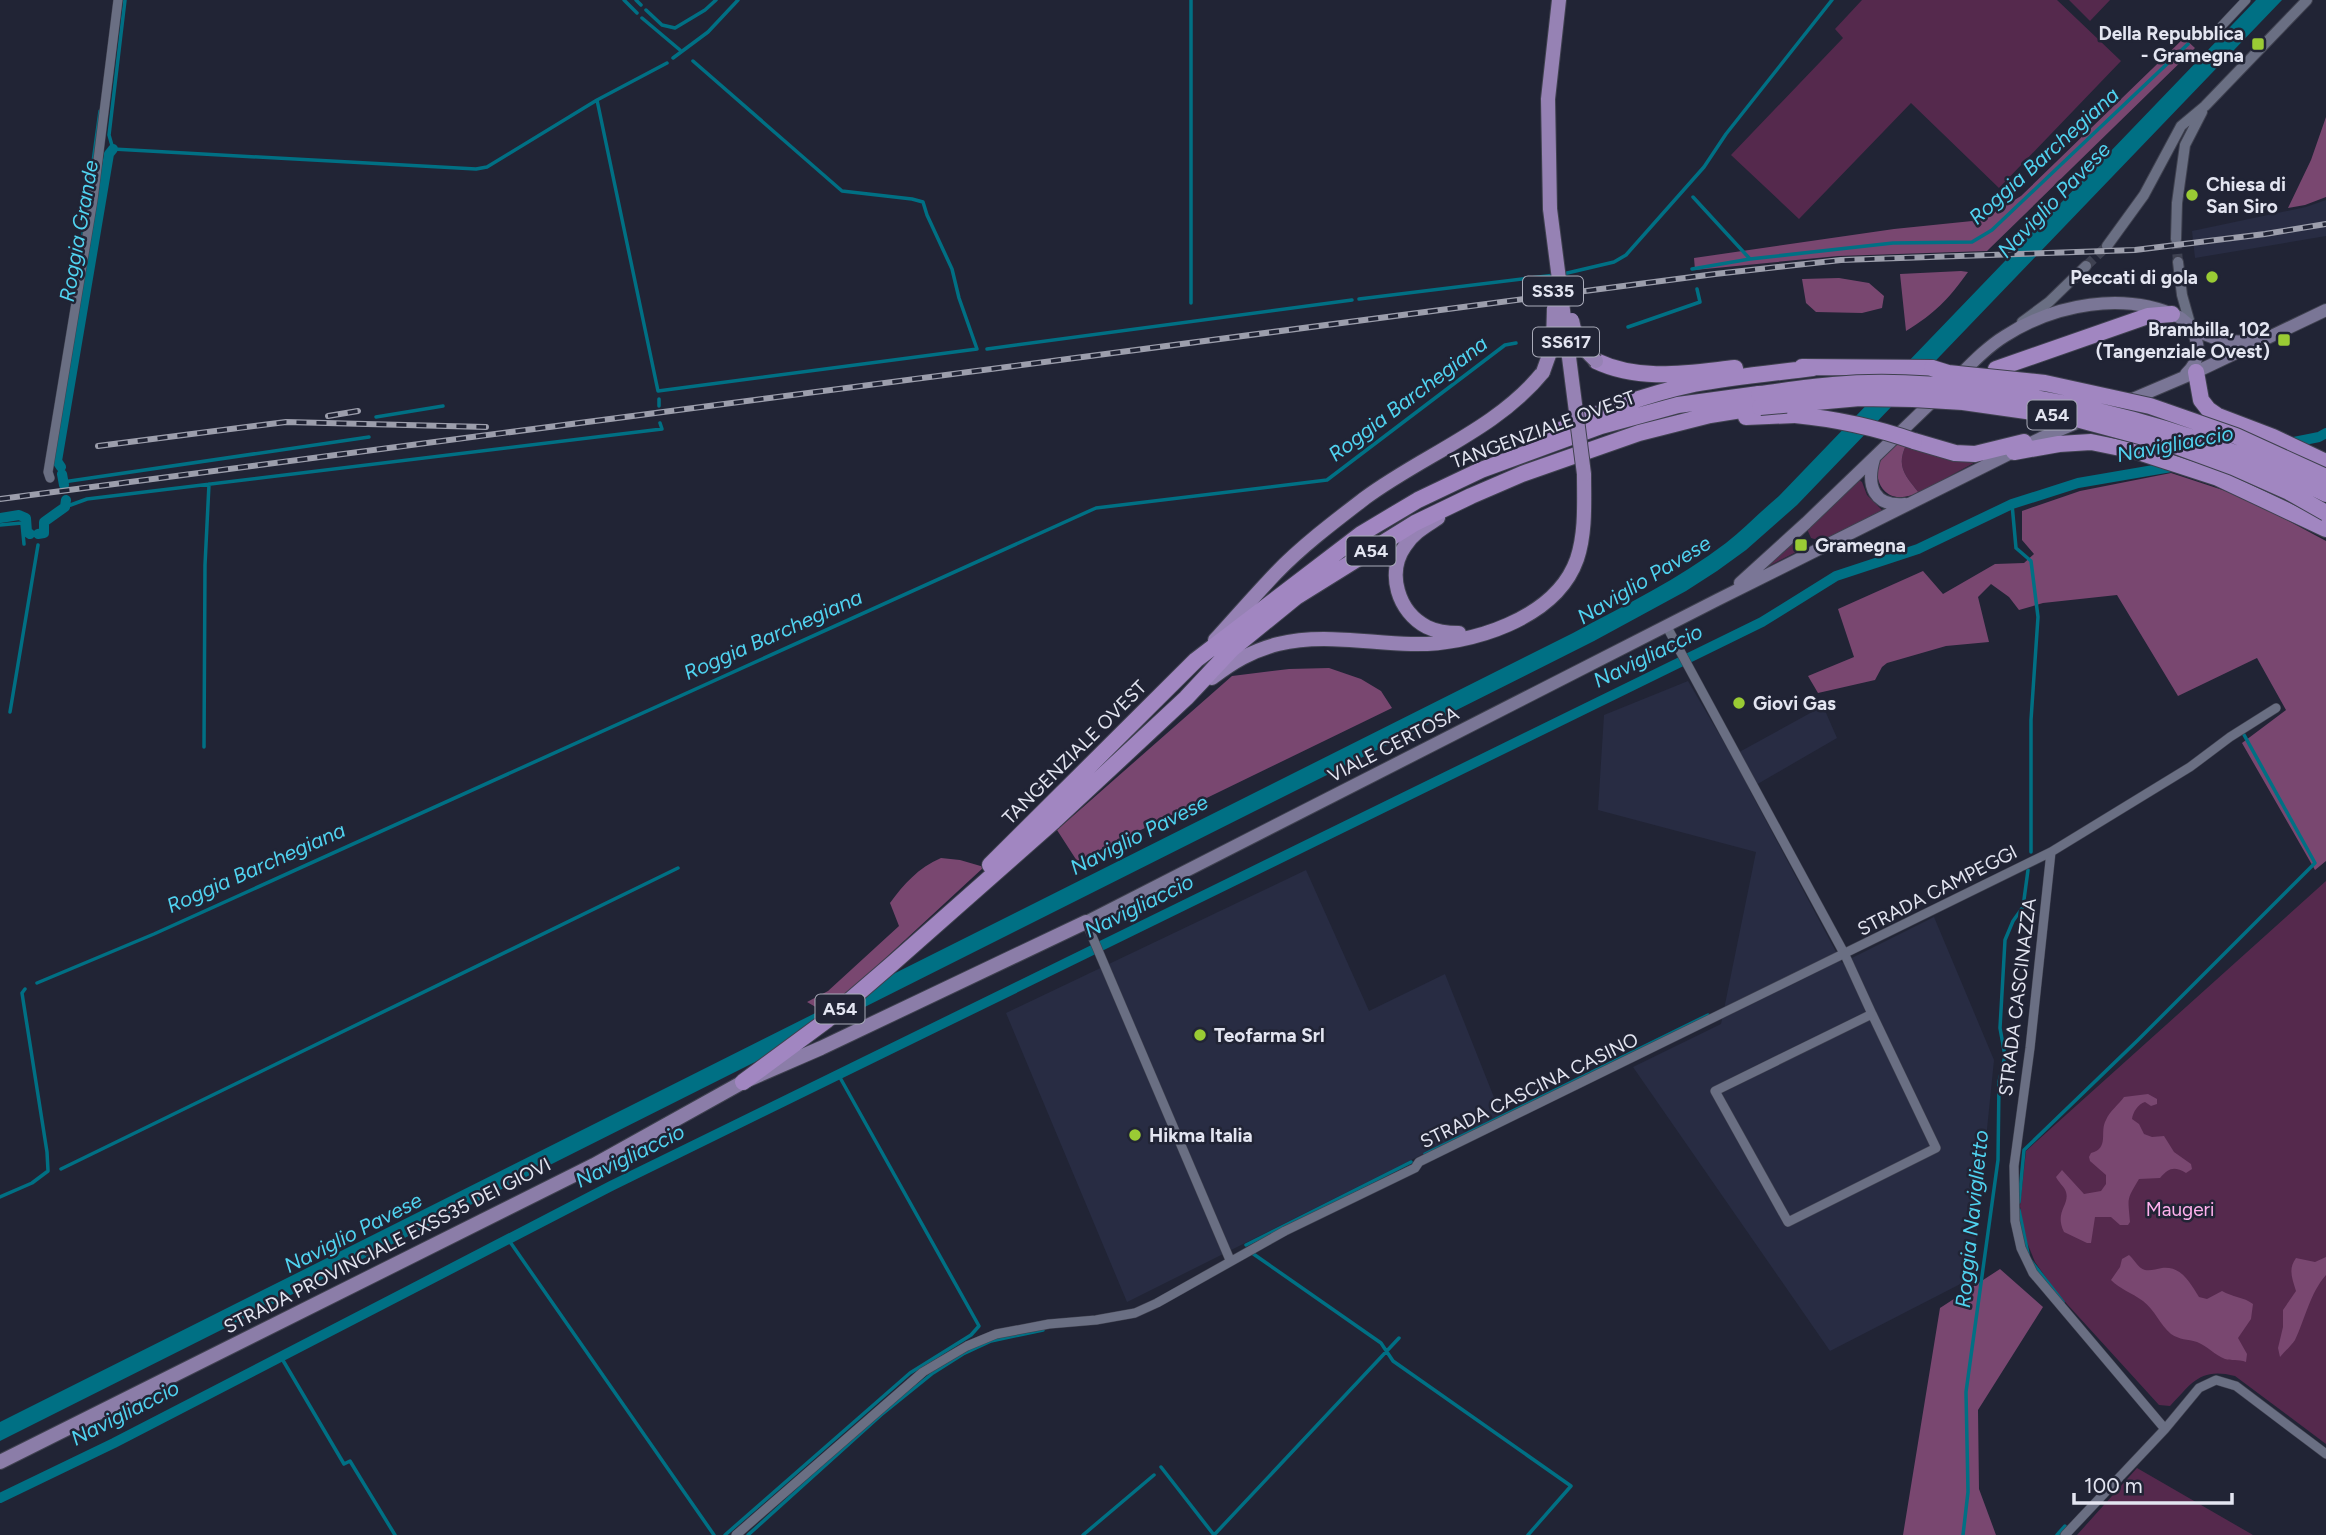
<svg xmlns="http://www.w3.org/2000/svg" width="2326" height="1535" viewBox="0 0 2326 1535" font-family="Figtree,sans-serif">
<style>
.built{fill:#282c43}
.green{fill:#55294d}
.forest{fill:#794770}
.water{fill:#007084}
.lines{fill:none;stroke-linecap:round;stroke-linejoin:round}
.stream{stroke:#007084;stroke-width:3.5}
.canal{stroke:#007084;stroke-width:10}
.tertiary-tunnel{stroke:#3e4151;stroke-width:10;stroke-dasharray:10 5;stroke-linecap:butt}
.minor-casing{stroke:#3f414f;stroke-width:10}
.tertiary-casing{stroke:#3f414f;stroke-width:12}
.secondary-casing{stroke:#3f414f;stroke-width:14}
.primary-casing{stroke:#3f414f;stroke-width:16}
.trunk-casing{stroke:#3f414f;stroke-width:16}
.motorway-casing{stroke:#3f414f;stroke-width:18}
.minor{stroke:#6a6f83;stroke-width:9}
.tertiary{stroke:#6a6f83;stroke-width:10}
.secondary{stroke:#7a7696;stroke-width:12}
.primary{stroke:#8b7da8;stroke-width:14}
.trunk{stroke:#9682b4;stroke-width:14}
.motorway{stroke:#a186c1;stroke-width:16}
.rail-casing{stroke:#9c9eac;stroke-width:6}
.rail{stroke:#212435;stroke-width:3.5;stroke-dasharray:10;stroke-linecap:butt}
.trunk-bridge-casing{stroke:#3f414f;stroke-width:16;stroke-linecap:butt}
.motorway-bridge-casing{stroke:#3f414f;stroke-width:18;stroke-linecap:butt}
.trunk-bridge{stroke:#9682b4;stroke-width:14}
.motorway-bridge{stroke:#a186c1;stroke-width:16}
.poi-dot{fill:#9acb34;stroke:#212435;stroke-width:2.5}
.labels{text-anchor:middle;stroke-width:5;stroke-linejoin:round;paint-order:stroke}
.shield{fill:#212435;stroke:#a9abb9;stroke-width:2}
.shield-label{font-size:18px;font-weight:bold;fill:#e3e5f1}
.poi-label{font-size:19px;font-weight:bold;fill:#e3e5f1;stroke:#212435;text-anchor:start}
.street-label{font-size:19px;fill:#e3e5f1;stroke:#212435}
.park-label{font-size:19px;fill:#ffb1ee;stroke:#212435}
.water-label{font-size:21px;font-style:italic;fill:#50d3f0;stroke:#212435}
</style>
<rect width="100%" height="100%" fill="#212435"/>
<path class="built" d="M2326,200V236L2195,258L2192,231L2306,207Z
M1688,681L1732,756L1823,706L1837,738L1749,789L1842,963L1934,917L1994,1060L1972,1278L1830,1351L1633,1067L1721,1024L1756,852L1598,810L1604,715Z
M1306,870L1369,1011L1445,974L1501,1115L1127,1302L1006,1013Z"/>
<path class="green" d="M1862,0H2057L2121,61L1999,188L1911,103L1799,219L1731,155L1843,38L1835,29Z
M2069,0H2110L2090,21Z
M1906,445L1981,459L1919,493C1905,475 1896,467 1906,445Z
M1859,480L1862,482L1867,495L1883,511L1821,541L1811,538L1807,529Z
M1798,535L1804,548L1769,566L1768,564Z
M2326,881V1444L2235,1376C2200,1367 2192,1383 2170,1406L2159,1405L2057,1293L2035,1262L2024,1235L2020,1206L2026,1151Z
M2137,1468L2253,1535H2077Z"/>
<path class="forest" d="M2184,38L2195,48L1987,251L1838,256L1695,270L1694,258L1894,229L1982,220L2021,196Z
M2326,117V197L2305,205L2288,208L2311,160Z
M1961,271L1968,272C1948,300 1935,313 1906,331L1900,274Z
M1839,278L1869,283L1884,296L1882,308L1862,313L1816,312L1806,303L1802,279Z
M1899,442L1906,445C1896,467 1905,475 1919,493C1912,495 1904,498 1897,497C1881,495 1873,476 1880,462C1883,454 1892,448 1899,442Z
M2171,473L2244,497L2326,541V861L2315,870L2242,743L2286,710L2257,658L2178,696L2117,595L2043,603L2019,610L2009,597L1991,584L1978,597L1989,642L1946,646L1887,663L1882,667L1875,680L1818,693L1808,676L1854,657L1838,609L1923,571L1943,594L1995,564L2024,563L2034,554L2022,540V511L2080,491Z
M1329,668L1361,679L1381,691L1392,708L1077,861L1057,830L1232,676L1289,669Z
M941,858L960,860L984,867L826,1013L807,1002L828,991L899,926L890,903C904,884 918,868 941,858Z
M2148,1094L2157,1099V1104L2151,1106L2145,1102C2138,1104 2133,1112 2132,1119L2139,1124L2144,1134L2152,1137L2164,1136L2174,1152L2191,1164L2192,1169L2186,1173C2174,1166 2169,1168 2160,1178L2139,1179C2126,1201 2128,1197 2130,1222L2128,1225H2120L2111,1217H2095L2091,1243H2087L2064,1232C2054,1212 2070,1205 2066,1192C2064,1186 2058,1182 2056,1177L2062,1170L2084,1194L2101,1191L2106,1184V1175L2090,1161L2089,1157L2091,1153C2110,1148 2099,1132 2106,1120C2109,1112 2119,1104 2124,1097Z
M2129,1255C2134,1259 2138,1268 2145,1270C2151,1271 2156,1269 2162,1268C2182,1266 2190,1283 2199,1297L2207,1299L2222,1291C2232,1297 2244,1297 2253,1304L2251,1319L2238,1338L2247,1354L2246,1362C2238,1359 2231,1361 2225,1359C2215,1355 2207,1346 2197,1342C2187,1339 2180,1340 2171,1334C2160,1325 2155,1310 2143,1301C2132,1293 2120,1289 2111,1280L2120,1267L2122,1259Z
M2326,1257V1275C2310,1293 2305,1319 2295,1340C2291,1346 2285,1351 2280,1357L2278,1348L2283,1327V1310L2296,1291C2292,1278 2288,1269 2296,1258L2315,1262Z
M2000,1269L2043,1307L1978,1410L1979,1489L1996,1535H1903L1940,1308Z"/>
<path class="water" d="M2256,0H2282L1797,505L1746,550L1717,571L1686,591L1594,641L0,1441V1422L1573,633C1625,605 1679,579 1726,543C1745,528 1761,511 1779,496Z"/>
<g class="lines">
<path class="stream" d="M125,0L109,135L113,149L476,169L487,167L597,100L667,63
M624,0L637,13
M636,0L641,5
M1191,0V303
M646,10L662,25L675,28L705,10L716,0
M642,18L680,50
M673,58L708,32L738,0
M597,100L658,391L977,349L959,298L952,269L927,215L923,202L912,199L842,191L693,61
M1693,197L1750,259
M81,249L100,111
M1692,269L1750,259L1893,243L1972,242L1992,230L2188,44
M1563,274L1614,262L1626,255L1704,167L1726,134L1832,0
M1359,299L1555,275
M1628,327L1700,302L1697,289
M987,349L1352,300
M659,399V406
M376,417L443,406
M63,482L369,437
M2012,504L2016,548L2031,561L2038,617L2031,720V852
M65,507L87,499L662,429L660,423
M0,525L22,523L24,544
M10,712L38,545
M204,747L205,565L209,484
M37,983L154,934L1096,508L1327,480L1505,345L1516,343
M1425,1154L1708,1015
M61,1169L678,868
M0,1197L32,1183L48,1171L47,1152L24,1006L22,993L25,989
M2019,1202L2024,1150L2138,1040L2315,863L2243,733
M2019,1210L2028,1254
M508,1239L714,1535
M1246,1245L1411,1162
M1252,1253L1381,1343L1393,1361L1571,1486L1528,1535
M2031,1261L2063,1302
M281,1357L344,1464L350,1461L395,1535
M1161,1467L1214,1535
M725,1535L910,1373L971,1335L979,1326L838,1074
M748,1535L881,1415L933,1373L963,1354L991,1341L1043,1330
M1083,1535L1154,1475
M1214,1535L1399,1338
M1963,1535L1968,1492L1966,1392L1998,1160L1999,1082L2005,1056L2000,1028L2005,940L2013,921L2023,907L2028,870
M2057,1535L2065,1526"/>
<path class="canal" d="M2289,443L2319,437L2326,433
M61,467L57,461L109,154L113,149
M62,474L64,485
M0,518L19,515L26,518L27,532L30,534
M38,534L44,533V522L65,507L66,500
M0,1498L114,1443L611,1186L1762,622L1836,576L1918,549L2012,504L2078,483L2177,466"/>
<path class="tertiary-tunnel" d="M2176,239L2178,262
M2086,266L2107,246"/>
<g class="minor-casing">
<path id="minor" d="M2214,34L2246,0
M50,478L48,472L93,200L118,0
M1667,627L1845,955L1872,1014L1715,1091L1788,1222L1936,1148L1872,1014
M2051,852L2030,1048L2014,1166L2015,1221L2021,1248L2033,1273L2165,1429
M1086,922L1230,1260
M736,1535L923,1372L967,1346L996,1334L1049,1324L1096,1320L1135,1313L1157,1303L1285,1231L1415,1168L1419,1162L2051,852L2190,767L2230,737L2276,708
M2065,1535L2165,1429L2199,1388L2216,1380L2236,1386L2326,1454"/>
</g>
<g class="tertiary-casing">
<path id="tertiary" d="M2176,239L2177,203L2185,145L2202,112
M2107,246L2144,195L2181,126L2205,106L2307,0
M2178,262L2182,295L2191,327
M2022,322L2049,302L2086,266"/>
</g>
<g class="secondary-casing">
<path id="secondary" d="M2186,374C2201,360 2200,344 2191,327
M1956,379C1971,364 1987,347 2005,336C2055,304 2124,291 2179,317C2184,320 2187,324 2192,327C2209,339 2232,344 2253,340
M1874,459C1866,486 1874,507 1905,504
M1740,583L1806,523L1938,396
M1086,922L1717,600L2041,438L2196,372L2326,310"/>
</g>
<g class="primary-casing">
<path id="primary" d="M0,1462L594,1165L743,1082L821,1048L1086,922"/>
</g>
<g class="trunk-casing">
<path id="trunk" d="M1550,209L1548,99L1559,0
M1438,518C1426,526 1413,533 1405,546C1386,573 1398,612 1427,627C1437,632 1448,633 1459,633
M1215,640C1235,618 1255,595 1276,573C1302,546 1335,521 1365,498C1423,455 1497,429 1543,372
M1212,678C1233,662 1251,651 1278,644C1321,633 1367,643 1411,644C1469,646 1556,619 1577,559C1586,532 1584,502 1584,474"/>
</g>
<g class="motorway-casing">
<path id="motorway" d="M1596,361C1640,382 1688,373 1735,368
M1802,367L1932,368
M1996,369L2148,316L2172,314
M2196,372L2201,400L2208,409L2218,416L2273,437L2326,462
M1746,417L1795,415
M1546,437C1593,414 1642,395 1694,384C1733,377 1774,373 1813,368
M1914,441L1955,453L1975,454L2024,442
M2014,452L2059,444L2091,442L2135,451L2218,478L2326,529
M990,865L1196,660L1361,534L1418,500L1481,470L1601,426L1678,405L1759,394
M743,1082L827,1020L892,964L1054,821L1186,698L1232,649L1296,597L1415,523L1471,496L1522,474L1639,433L1710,415L1760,407"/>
</g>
<use href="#minor" class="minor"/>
<use href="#tertiary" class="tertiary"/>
<use href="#secondary" class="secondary"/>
<use href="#primary" class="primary"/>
<use href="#trunk" class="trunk"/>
<use href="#motorway" class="motorway"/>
<g class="rail-casing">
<path id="rail" d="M328,416L358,411
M98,446L286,422L486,427
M0,499L1715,274L1841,260L2135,250L2265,234L2326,224"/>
</g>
<use href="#rail" class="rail"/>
<g class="trunk-bridge-casing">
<path id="trunk-bridge" d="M1550,209L1584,474
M1572,320C1576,340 1581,347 1596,361
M1543,372L1553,344L1554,308"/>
</g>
<g class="motorway-bridge-casing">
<path id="motorway-bridge" d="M1932,368L1948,373L2045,383L2150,406L2236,436L2326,477
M1759,394C1783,391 1808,387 1833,385C1896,379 1961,386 2024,396C2130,414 2230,444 2326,494
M1760,407L1860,398L1913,399L1963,402L2069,417L2173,445L2233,467L2289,492L2326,513
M1795,415C1837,419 1874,427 1914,441"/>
</g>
<use href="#trunk-bridge" class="trunk-bridge"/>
<use href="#motorway-bridge" class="motorway-bridge"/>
</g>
<g class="poi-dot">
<rect x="2251" y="37" width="14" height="14" rx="3.5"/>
<circle cx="2192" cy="195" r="7"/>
<circle cx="2212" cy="277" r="7"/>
<rect x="2277" y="333" width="14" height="14" rx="3.5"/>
<rect x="1794" y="538" width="14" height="14" rx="3.5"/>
<circle cx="1739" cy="703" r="7"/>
<circle cx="1200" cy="1035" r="7"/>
<circle cx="1135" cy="1135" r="7"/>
</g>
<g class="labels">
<g class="shield">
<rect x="1523" y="276.5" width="60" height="29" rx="5"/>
<rect x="1533" y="327.5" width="66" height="29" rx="5"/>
<rect x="2027.5" y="400.5" width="49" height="29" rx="5"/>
<rect x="1346.5" y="536.5" width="49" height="29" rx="5"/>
<rect x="815.5" y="994.5" width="49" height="29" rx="5"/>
</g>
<g class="shield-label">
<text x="1553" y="297">SS35</text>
<text x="1566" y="348">SS617</text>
<text x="2052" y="421">A54</text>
<text x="1371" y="557">A54</text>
<text x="840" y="1015">A54</text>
</g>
<g class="poi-label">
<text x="2244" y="40" text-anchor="end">Della Repubblica<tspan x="2244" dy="22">- Gramegna</tspan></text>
<text x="2206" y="191">Chiesa di<tspan x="2206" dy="22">San Siro</tspan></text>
<text x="2198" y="284" text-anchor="end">Peccati di gola</text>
<text x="2270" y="336" text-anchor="end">Brambilla, 102<tspan x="2270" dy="22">(Tangenziale Ovest)</tspan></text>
<text x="1815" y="552">Gramegna</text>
<text x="1753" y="710">Giovi Gas</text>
<text x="1214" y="1042">Teofarma Srl</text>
<text x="1149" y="1142">Hikma Italia</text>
</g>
<g class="street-label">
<text transform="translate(1543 429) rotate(-20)" y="7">TANGENZIALE OVEST</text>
<text transform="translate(1393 744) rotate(-27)" y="7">VIALE CERTOSA</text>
<text transform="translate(1074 752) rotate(-45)" y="7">TANGENZIALE OVEST</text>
<text transform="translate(1937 890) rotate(-27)" y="7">STRADA CAMPEGGI</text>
<text transform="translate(2017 997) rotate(-83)" y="7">STRADA CASCINAZZA</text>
<text transform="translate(1529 1090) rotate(-26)" y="7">STRADA CASCINA CASINO</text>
<text transform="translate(387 1245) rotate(-27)" y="7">STRADA PROVINCIALE EXSS35 DEI GIOVI</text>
</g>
<g class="park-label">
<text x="2180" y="1216">Maugeri</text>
</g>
<g class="water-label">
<text transform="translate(2044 156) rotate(-42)" y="7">Roggia Barchegiana</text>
<text transform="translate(2054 200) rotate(-46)" y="7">Naviglio Pavese</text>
<text transform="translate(79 231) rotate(-80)" y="7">Roggia Grande</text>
<text transform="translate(1408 399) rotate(-37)" y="7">Roggia Barchegiana</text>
<text transform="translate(2175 444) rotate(-11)" y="7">Navigliaccio</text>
<text transform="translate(1644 580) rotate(-31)" y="7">Naviglio Pavese</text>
<text transform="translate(773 635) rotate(-24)" y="7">Roggia Barchegiana</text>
<text transform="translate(1648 656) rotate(-26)" y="7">Navigliaccio</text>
<text transform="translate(1139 835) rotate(-27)" y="7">Naviglio Pavese</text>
<text transform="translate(256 868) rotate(-24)" y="7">Roggia Barchegiana</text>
<text transform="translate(1139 906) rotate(-26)" y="7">Navigliaccio</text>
<text transform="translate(630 1156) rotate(-26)" y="7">Navigliaccio</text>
<text transform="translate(1972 1219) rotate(-84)" y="7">Roggia Naviglietto</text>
<text transform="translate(353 1233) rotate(-27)" y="7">Naviglio Pavese</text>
<text transform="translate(125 1413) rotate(-27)" y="7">Navigliaccio</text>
</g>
</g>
<path d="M2074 1493v10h158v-10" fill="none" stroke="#e3e5f1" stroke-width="3.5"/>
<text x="2084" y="1493" font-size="21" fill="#e3e5f1" stroke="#212435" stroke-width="5" paint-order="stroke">100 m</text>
</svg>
